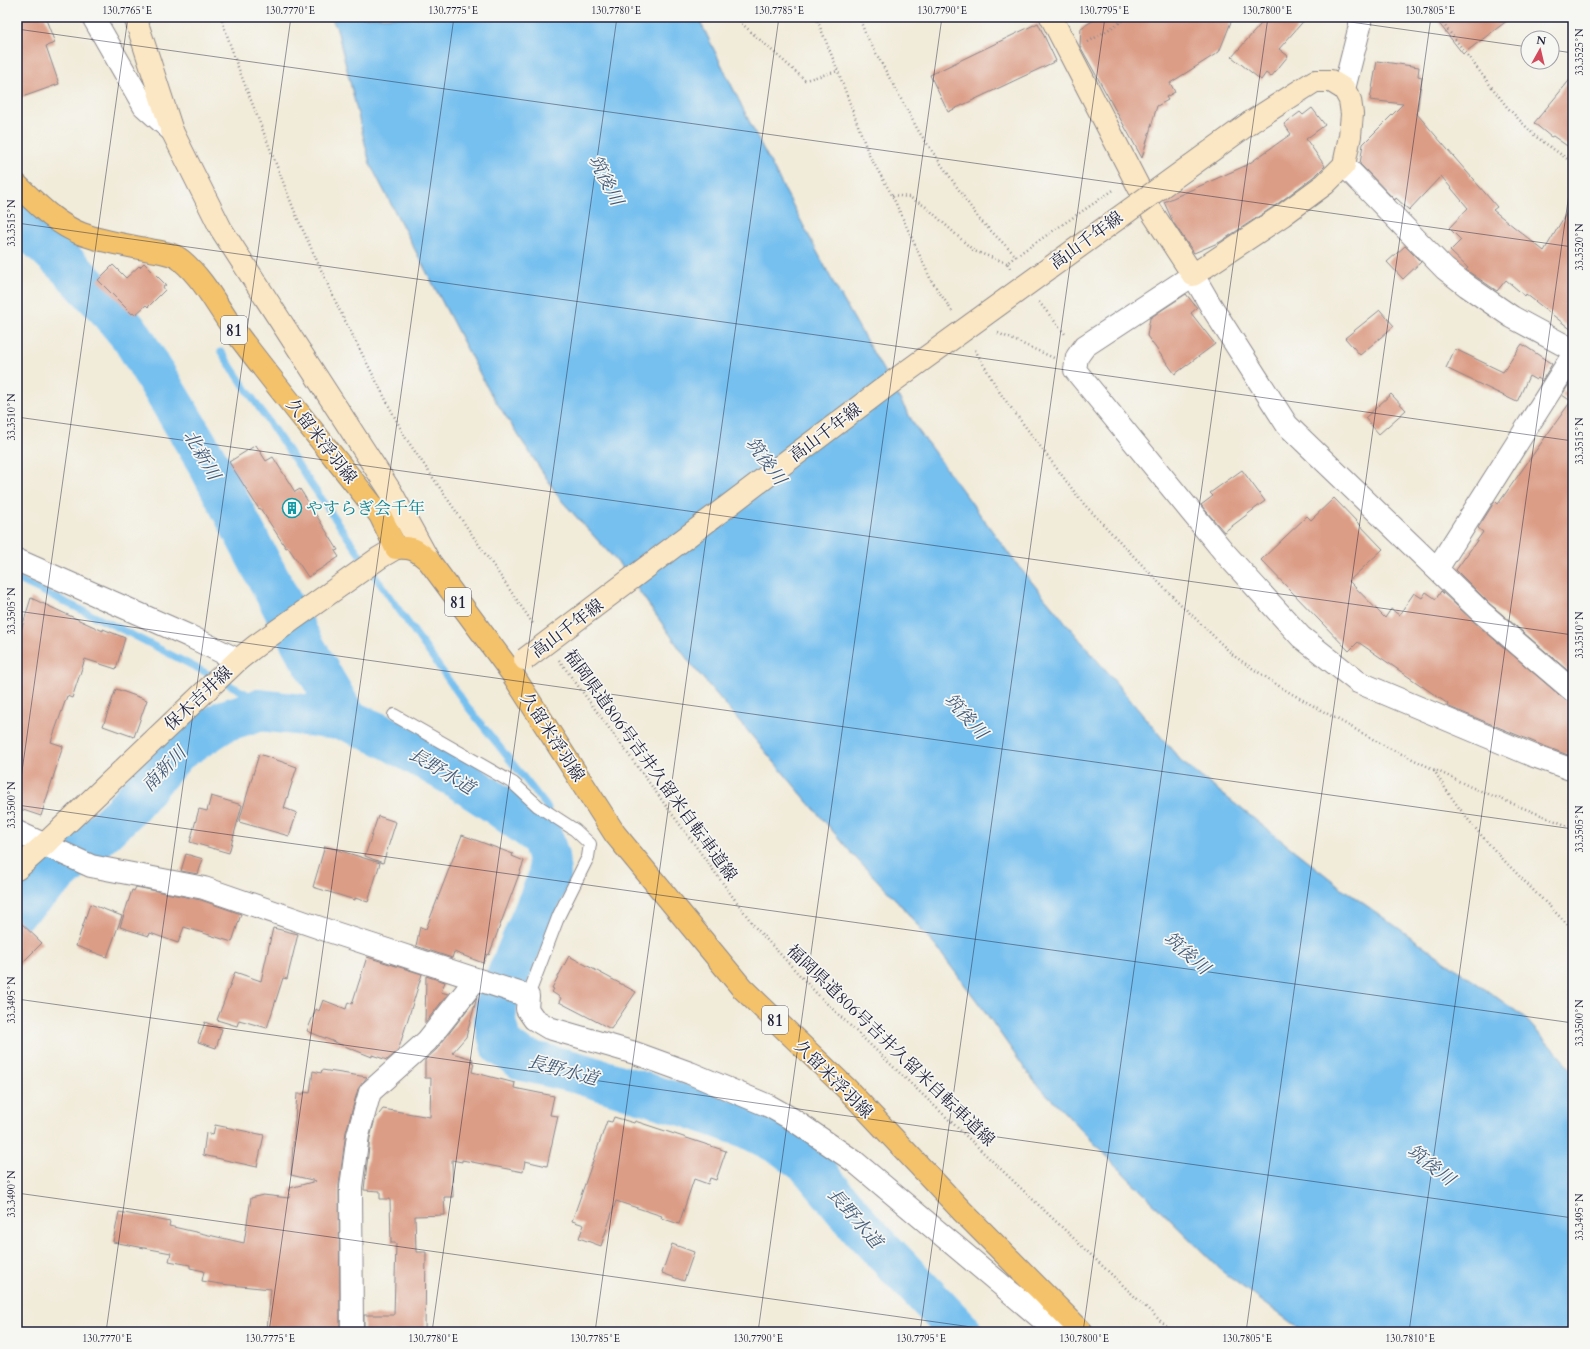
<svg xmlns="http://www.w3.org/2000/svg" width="1590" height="1349" viewBox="0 0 1590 1349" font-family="Cardo,'Noto Serif JP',serif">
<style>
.water{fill:#76c0ef;stroke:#4c7195}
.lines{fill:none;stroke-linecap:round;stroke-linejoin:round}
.stream{stroke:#76c0ef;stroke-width:7}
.river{stroke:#76c0ef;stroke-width:42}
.building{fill:#dc9d86}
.lane-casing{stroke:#8a868a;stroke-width:14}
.street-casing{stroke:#8a868a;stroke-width:24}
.secondary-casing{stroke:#8a868a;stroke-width:24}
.primary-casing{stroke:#8a868a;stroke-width:24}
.path{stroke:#8a868a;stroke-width:2.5;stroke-dasharray:1 3;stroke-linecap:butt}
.lane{stroke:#fff;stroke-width:12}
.street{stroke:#fff;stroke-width:22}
.secondary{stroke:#fbe7c3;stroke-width:22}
.primary{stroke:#f4c26a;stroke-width:22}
.secondary-bridge-casing{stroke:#8a868a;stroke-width:24;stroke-linecap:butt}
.secondary-bridge{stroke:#fbe7c3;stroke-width:22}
.ticks{fill:none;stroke:#22223b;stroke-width:1;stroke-opacity:0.45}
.labels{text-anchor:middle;stroke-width:3.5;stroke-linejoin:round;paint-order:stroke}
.shield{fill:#f6f6f2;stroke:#626272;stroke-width:1}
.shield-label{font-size:16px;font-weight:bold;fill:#22223b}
.street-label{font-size:17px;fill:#22223b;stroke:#f6f6f2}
.culture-label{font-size:17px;fill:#0d838f;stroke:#f6f6f2;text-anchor:start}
.water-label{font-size:18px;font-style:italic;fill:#3f597a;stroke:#f6f6f2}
.neatline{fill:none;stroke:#22223b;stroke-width:1.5}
.ticks-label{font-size:10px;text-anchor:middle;fill:#22223b}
</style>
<rect width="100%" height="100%" fill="#f6f6f2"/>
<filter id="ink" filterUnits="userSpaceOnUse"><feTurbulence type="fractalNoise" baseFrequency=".025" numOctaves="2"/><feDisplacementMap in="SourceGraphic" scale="8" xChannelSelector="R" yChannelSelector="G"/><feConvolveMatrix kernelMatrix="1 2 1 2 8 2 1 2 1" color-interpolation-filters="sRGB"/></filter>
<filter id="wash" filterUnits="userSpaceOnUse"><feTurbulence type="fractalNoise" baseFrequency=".012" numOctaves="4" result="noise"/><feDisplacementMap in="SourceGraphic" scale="16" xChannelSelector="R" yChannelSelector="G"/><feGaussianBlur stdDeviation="0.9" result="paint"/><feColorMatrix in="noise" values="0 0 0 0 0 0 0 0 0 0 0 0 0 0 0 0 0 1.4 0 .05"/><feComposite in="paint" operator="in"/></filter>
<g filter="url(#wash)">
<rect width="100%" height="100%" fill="#f1ebd9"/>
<path class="water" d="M331,17H698L756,135L833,282L915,426L1015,562L1182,762L1343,889L1523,1016L1573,1071V1332H1304L1225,1274L1127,1177L1032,1079L986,1013L937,948L898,902L854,856L690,663L622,567L561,500L489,391L370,164L337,29Z"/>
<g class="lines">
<path class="stream" d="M221,352L355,548L467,706L548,808L542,837
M17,579L123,630L251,696L259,710"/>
<path class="river" d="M17,218L69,267L108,308L132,337L208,463L303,645L347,720
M17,910L64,868L124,812L177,751L224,721L259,710L347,720L386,737L458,778L497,804L542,837L548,856L550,875L497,1001L495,1021L501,1045L523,1060L575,1072L686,1106L749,1128L784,1146L809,1165L864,1231L961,1332"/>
</g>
<g id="blocks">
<path class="building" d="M17,17H45L55,43L46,46L59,84L17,99Z
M1099,17H1233L1219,52L1170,83L1175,92L1166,97L1168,100L1157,106L1142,158L1080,46L1081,28Z
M1267,17H1307L1279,49L1288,56L1271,77L1266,73L1261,80L1232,57Z
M1434,17H1512L1463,54Z
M1038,23L1056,61L948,112L930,75Z
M1377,61L1419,67L1418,76L1422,77L1417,114L1497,207L1493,210L1544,251L1573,202V331L1526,294L1525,296L1506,280L1497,291L1466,270L1468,268L1450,251L1461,240L1449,228L1468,208L1441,176L1409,210L1396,198L1395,200L1360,164L1363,144L1403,104L1370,100Z
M1573,76V150L1553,136L1551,137L1534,123Z
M1312,108L1325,125L1306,139L1325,166L1317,174L1276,205L1220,242L1194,253L1173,222L1164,202L1247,165L1291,134L1284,124L1300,112L1303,115Z
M1405,246L1421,262L1403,279L1387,262Z
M144,263L166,285L163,287L165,290L148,307L146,305L135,315L133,313L132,314L98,280L113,265L126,278L139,266L140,267Z
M1186,294L1197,308L1191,313L1215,344L1175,374L1147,336L1150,318Z
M1380,310L1394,326L1360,355L1345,338Z
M1522,344L1552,364L1542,381L1538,378L1536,380L1529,376L1517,402L1446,368L1455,349L1503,372Z
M1573,378V675L1489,603L1456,570L1483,532L1478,528L1495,501L1498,504L1571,401L1562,395Z
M1391,394L1406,410L1379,434L1365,418Z
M256,445L266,461L273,457L295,492L300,489L338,550L335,551L339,557L308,577L288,547L286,548L260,508L259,509L229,462Z
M1242,470L1265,501L1224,532L1201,505L1213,496L1210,493Z
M1334,498L1383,549L1349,581L1385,618L1391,609L1399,615L1414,593L1422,598L1426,592L1436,599L1441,591L1473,621L1565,700L1573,703V757L1539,744L1447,706L1448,704L1358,642L1349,651L1261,560L1307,516L1311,520Z
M31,598L103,631V629L125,638L116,669L85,659L72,698L67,696L51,742L63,746L41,816L17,808V643Z
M116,689L147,700L134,737L103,726Z
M259,754L297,767L284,808L297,813L289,836L239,822Z
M211,796L242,805L229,853L190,842L199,809L207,811Z
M378,816L396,822L383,863L365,856Z
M462,835L513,854L512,856L524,861L489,955L487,954L483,963L454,952L452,958L416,946L420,927L426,929Z
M325,846L380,863L368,902L355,898V900L313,887Z
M186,854L203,859L198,874L181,871Z
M136,887L201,900L241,914L232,942L184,927L178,943L150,933L149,936L120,927L132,890L134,891Z
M90,904L122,916L107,957L76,946Z
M17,919L42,943L17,968Z
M273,928L298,934L287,979L283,978L267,1028L239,1020L237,1026L217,1020L235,972L261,981Z
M569,956L636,992L611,1029L559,1002L561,998L552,992L554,989L552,988Z
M367,957L422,974L398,1051L387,1060L372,1055V1057L307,1031L316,1009L319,1011L323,1000L346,1009L348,1002L352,1004Z
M426,976L445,982L441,992L448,994L425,1023Z
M477,997L466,1037L452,1053L473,1059L471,1062L474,1063L472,1072L515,1083L514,1088L554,1096L550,1115L558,1116L547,1166L525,1161L523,1172L462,1160V1162L452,1160L453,1197H444L445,1215L415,1216L416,1252H426L425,1332H364V1315H394L396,1243H391L390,1199H380V1191L364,1190L370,1138L375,1119L383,1109L430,1117L431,1078H425V1060L437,1049Z
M205,1022L222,1029L216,1048L198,1042Z
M322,1070L367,1077L358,1089L346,1132L339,1185L340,1332H287L267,1330L271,1289L220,1284L202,1281L204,1271L190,1268V1265L169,1261L171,1253L113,1242L119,1212L170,1222L169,1226L244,1243L251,1198L263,1195L289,1198L290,1188L316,1181L291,1175L297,1094H304V1092L310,1093L313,1071L321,1073Z
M614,1117L634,1123L635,1121L726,1151L716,1180L710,1178L708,1184L694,1179L679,1224L661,1218L662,1216L616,1201L601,1246L579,1238L584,1225L572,1221L607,1121L612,1122Z
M215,1125L264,1135L257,1167L203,1155L206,1133L213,1135Z
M672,1244L694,1252L684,1281L662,1273Z"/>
</g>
</g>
<g filter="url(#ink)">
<use href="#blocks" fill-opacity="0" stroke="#8a868a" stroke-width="1"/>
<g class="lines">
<g class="lane-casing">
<path id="lane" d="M394,715L513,783L538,806L575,830L590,844L588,857L559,915L528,996"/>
</g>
<g class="street-casing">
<path id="street" d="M93,17L144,106L172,131
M1344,89L1360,26V17
M1344,165L1445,269L1467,286L1512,317L1573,350
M17,560L189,636L238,660
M1437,569L1573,355
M1573,691L1481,612L1287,425L1211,306L1193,275L1085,346L1077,357L1075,370L1224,552L1301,637L1358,682L1534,756L1573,770
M17,832L91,866L204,888L329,931L528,996L527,1009L534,1019L549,1028L635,1053L690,1073L769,1106L792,1119L855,1162L1042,1319L1080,1331
M352,1332L351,1187L358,1135L370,1092L427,1041L476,979"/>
</g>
<g class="secondary-casing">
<path id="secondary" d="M135,17L172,131L221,229L391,492L429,561
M1051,17L1150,209L1193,275L1283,215L1325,184L1344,165L1350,136L1352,114L1350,100L1344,89L1331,81H1315L1251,122
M17,869L45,844L238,660L257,645L379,558L396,548"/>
</g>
<g class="primary-casing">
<path id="primary" d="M17,185C37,204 56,224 82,234C103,242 127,245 150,250C160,252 173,253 181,260C205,280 219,310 237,334C284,396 333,455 380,515L396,548C414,547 416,550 429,561L511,672L615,834L742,988L847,1089L961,1210L1082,1332"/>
</g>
<path class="path" d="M221,17L236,62L296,215L339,309L405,437L534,625
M737,17L740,22L805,80L838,71
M816,17L838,71L869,155L892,195L931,280L952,311
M859,17L865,33L919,132L979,219L1016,256L1115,189
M1438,17L1507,107L1535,136L1573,163
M1088,42L1129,17
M892,195L909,197L925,206L974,251L1007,263
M1010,268L1007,263L1016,256
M1039,302L1065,334
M998,333L1054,358
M975,350L1000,393L1082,502L1164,588L1234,656L1285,690L1387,747L1471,787L1573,828
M559,660L755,927L820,997L1172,1332
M1434,770C1469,831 1524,880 1573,930"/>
<use href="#lane" class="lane"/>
<use href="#street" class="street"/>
<use href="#secondary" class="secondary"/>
<use href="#primary" class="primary"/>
<g class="secondary-bridge-casing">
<path id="secondary-bridge" d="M525,659L888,385L1251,122"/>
</g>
<use href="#secondary-bridge" class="secondary-bridge"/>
</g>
</g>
<path class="ticks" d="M1315,17L1528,47M17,29L1573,247M1552,50L1573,53M17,223L1573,441M17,417L1573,635M17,611L1573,829M17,805L1573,1023M17,807L128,17M17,999L1573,1218M17,1193L1007,1332M106,1332L291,17M269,1332L454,17M432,1332L617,17M595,1332L779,17M758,1332L942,17M920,1332L1105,17M1083,1332L1268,17M1246,1332L1431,17M1409,1332L1573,165M1572,1332L1573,1324"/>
<defs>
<g id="building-ring" transform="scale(1)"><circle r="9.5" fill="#f6f6f2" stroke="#0f9aa8" stroke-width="1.5"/><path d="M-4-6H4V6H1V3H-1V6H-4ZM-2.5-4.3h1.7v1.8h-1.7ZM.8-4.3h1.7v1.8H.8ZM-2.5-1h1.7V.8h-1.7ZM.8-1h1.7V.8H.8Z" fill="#0f9aa8"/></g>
</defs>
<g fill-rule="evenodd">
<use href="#building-ring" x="292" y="508"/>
</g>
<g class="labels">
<g class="shield">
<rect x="221" y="316" width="26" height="28" rx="3"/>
<rect x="445" y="588" width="26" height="28" rx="3"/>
<rect x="762" y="1006" width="26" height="28" rx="3"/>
</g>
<g class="shield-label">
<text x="234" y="336">81</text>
<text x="458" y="608">81</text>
<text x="775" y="1026">81</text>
</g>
<g class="street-label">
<text transform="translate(1086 240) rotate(-36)" y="6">高山千年線</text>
<text transform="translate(825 432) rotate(-37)" y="6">高山千年線</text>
<text transform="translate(322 441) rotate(52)" y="6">久留米浮羽線</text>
<text transform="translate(567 628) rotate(-37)" y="6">高山千年線</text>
<text transform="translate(198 698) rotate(-43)" y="6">保木吉井線</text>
<text transform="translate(553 737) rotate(57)" y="6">久留米浮羽線</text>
<text transform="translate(651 765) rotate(54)" y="6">福岡県道806号吉井久留米自転車道線</text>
<text transform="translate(891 1045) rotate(44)" y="6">福岡県道806号吉井久留米自転車道線</text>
<text transform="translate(834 1079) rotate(45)" y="6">久留米浮羽線</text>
</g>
<g class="culture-label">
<text x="306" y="514">やすらぎ会千年</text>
</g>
<g class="water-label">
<text transform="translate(606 180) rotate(63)" y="6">筑後川</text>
<text transform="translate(202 455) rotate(60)" y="6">北新川</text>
<text transform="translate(766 461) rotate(54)" y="6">筑後川</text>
<text transform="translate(966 716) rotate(48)" y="6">筑後川</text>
<text transform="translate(164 769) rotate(-46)" y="6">南新川</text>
<text transform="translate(442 771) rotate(31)" y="6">長野水道</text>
<text transform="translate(1187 953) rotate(41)" y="6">筑後川</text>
<text transform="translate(563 1070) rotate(15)" y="6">長野水道</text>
<text transform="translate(1431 1165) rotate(38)" y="6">筑後川</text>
<text transform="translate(855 1218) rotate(49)" y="6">長野水道</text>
</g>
</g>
<rect width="1590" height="1349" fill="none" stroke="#f6f6f2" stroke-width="44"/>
<g transform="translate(1540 50) rotate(8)"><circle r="19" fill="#f6f6f2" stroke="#a1a1a9"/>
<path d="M0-3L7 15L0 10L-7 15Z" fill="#d1495b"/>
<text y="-6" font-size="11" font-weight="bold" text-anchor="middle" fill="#22223b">N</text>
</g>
<rect x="22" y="22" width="1546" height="1305" class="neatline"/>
<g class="ticks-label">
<text x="127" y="14">130.7765°E</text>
<text x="290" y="14">130.7770°E</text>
<text x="453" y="14">130.7775°E</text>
<text x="616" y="14">130.7780°E</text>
<text x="779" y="14">130.7785°E</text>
<text x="942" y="14">130.7790°E</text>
<text x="1104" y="14">130.7795°E</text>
<text x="1267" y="14">130.7800°E</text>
<text x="1430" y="14">130.7805°E</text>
<text transform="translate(1579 52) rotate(-90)" y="4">33.3525°N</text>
<text transform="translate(11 223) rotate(-90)" y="4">33.3515°N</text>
<text transform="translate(1579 247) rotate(-90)" y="4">33.3520°N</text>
<text transform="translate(11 417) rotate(-90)" y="4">33.3510°N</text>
<text transform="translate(1579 441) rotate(-90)" y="4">33.3515°N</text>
<text transform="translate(11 611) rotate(-90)" y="4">33.3505°N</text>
<text transform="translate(1579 635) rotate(-90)" y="4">33.3510°N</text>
<text transform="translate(11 805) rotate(-90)" y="4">33.3500°N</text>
<text transform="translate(1579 829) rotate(-90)" y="4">33.3505°N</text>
<text transform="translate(11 1000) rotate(-90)" y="4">33.3495°N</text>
<text transform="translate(1579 1023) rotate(-90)" y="4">33.3500°N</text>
<text transform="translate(11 1194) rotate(-90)" y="4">33.3490°N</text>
<text transform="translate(1579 1217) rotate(-90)" y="4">33.3495°N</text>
<text x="107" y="1342">130.7770°E</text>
<text x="270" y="1342">130.7775°E</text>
<text x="433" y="1342">130.7780°E</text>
<text x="595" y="1342">130.7785°E</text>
<text x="758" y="1342">130.7790°E</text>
<text x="921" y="1342">130.7795°E</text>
<text x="1084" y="1342">130.7800°E</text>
<text x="1247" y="1342">130.7805°E</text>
<text x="1410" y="1342">130.7810°E</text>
</g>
</svg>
